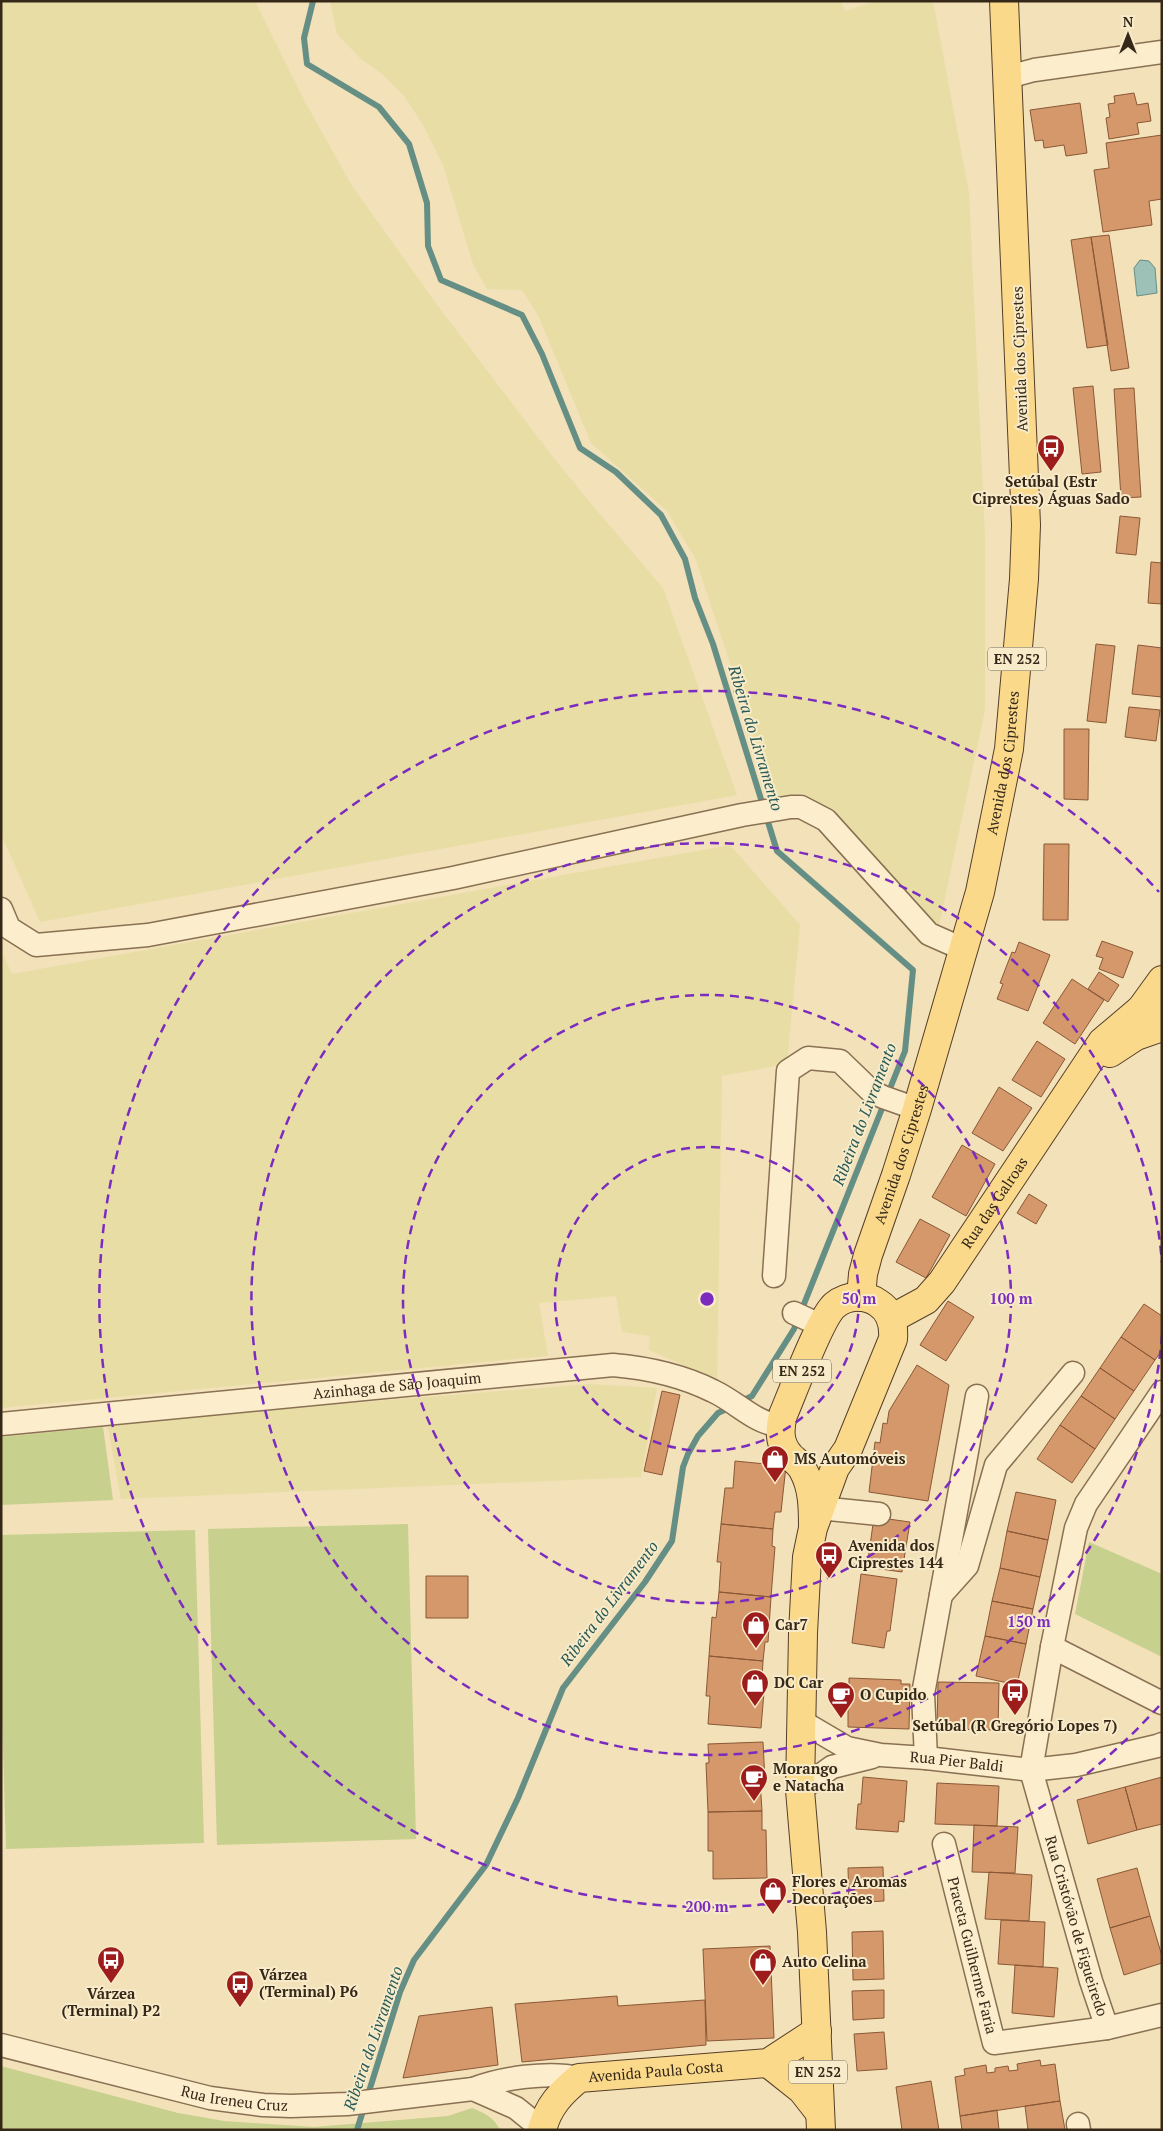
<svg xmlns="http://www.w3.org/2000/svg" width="1163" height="2131" viewBox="0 0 1163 2131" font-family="'PT Serif',serif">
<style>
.farmland{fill:#e8dea5}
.green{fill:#c7d08c}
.water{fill:#9ec1b7;stroke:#658f85}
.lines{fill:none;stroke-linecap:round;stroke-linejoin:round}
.stream{stroke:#658f85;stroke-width:6}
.building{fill:#d4986b;stroke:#8a5836}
.minor-casing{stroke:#897052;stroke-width:25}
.major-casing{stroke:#563e28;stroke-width:30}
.minor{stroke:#fceecc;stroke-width:22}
.major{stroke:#fad98b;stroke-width:28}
.ring{fill:none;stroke:#7b2cbf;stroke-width:2.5;stroke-dasharray:9 6}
.labels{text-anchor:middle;stroke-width:4;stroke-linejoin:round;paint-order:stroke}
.shield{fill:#f8ebc9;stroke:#70624e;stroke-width:1}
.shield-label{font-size:14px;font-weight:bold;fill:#362819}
.street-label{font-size:15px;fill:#362819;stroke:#f8ebc9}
.poi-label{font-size:15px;font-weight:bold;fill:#362819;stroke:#f8ebc9;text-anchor:start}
.water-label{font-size:16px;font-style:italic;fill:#265855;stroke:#f8ebc9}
.centre{fill:#7b2cbf;stroke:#f8ebc9;stroke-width:2.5}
.ring-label{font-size:15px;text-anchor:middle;font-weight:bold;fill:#7b2cbf;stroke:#f8ebc9;stroke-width:4;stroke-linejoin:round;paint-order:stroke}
</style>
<rect width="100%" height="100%" fill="#f2e1b9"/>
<path class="farmland" d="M1,1H255L304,100L352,186L435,302L549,452L592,505L663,588L737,795L40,922L1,834Z
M330,1H841L845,11L876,1H933L969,193L985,535V710L939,926L836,816L803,793L774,797L696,560L667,511L591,443L538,315L522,290L487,289L473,264L443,165L423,125L405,97L382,74L361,59L337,34Z
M730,845L800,925L787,1064L722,1076L717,1380L649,1350L650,1336L622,1332L616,1296L539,1303L548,1356L1,1408V950L12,974Z
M588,1384L657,1388L641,1477L121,1499L107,1423Z"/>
<path class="green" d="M103,1427L113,1500L1,1505V1437Z
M408,1524L416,1839L217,1845L208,1529Z
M195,1530L204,1843L6,1849L1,1680V1535Z
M1089,1542L1162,1574V1657L1075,1614Z
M1,2066L178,2113L224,2121L314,2127L448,2116L472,2108C484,2113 494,2117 500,2130H1Z"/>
<path class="water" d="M1140,260L1149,261L1155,268L1157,293L1137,296L1134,268Z"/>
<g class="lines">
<path class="stream" d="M313,1L304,38L307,64L379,107L409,144L427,203L428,246L441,280L522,315L542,354L580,448L616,472L661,515L685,559L695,598L713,644L777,851L913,970L905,1051L794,1329L752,1396L740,1402
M357,2130L400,1992L414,1960L486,1865L518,1798L563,1688L645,1582L672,1541L683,1467L688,1454L698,1436L718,1413L731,1407"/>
</g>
<path class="building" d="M1134,93L1137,105L1148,103L1151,121L1137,123L1139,134L1109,139L1106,118L1110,117L1108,104L1115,103L1114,96Z
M1080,103L1087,153L1066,156L1064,145L1044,148L1043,140L1035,141L1030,110Z
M1162,135V199L1149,201L1152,225L1103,232L1094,170L1109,168L1106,143Z
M1109,235L1129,368L1111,371L1091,237Z
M1091,237L1108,345L1087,348L1071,240Z
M1093,386L1101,472L1082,474L1073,388Z
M1134,388L1141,497L1121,498L1114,389Z
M1120,516L1140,518L1136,555L1116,553Z
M1151,562L1162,563V604L1148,603Z
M1096,644L1115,646L1106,723L1087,721Z
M1138,645L1162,648V697L1132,694Z
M1129,707L1160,710L1156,741L1125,737Z
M1064,729H1089L1088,800L1064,799Z
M1044,844H1069L1068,920H1043Z
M1102,941L1133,952L1123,978L1099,969L1103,958L1096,956Z
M1019,942L1050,955L1028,1011L997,999L1003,984L1000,983L1012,952L1015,953Z
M1099,972L1119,985L1108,1002L1088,989Z
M1072,979L1104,1000L1075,1044L1043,1023Z
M1037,1041L1065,1059L1041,1097L1012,1080Z
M999,1087L1032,1108L1003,1151L972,1133Z
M962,1145L995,1164L966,1216L932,1197Z
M1029,1194L1047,1205L1036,1224L1017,1213Z
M920,1219L950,1235L926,1278L896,1262Z
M948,1301L974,1317L946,1361L920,1345Z
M1144,1304L1162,1316V1350L1155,1360L1121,1337Z
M1121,1337L1155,1360L1134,1391L1100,1368Z
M917,1365L949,1385L928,1501L869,1492L875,1442L880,1443L883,1423L887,1424L889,1411Z
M1100,1368L1134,1391L1115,1419L1081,1396Z
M662,1391L680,1395L662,1475L644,1471Z
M1081,1396L1115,1419L1095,1449L1060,1425Z
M1060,1425L1095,1449L1072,1483L1037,1459Z
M735,1461L786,1466L781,1512H775L773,1529L721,1524L725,1488H733Z
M1016,1492L1056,1500L1048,1540L1007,1531Z
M874,1517L910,1522L902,1572L867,1567Z
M721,1524L773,1529L772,1546L775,1547L771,1597L719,1592L721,1562H717Z
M1007,1531L1048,1540L1040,1577L1000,1568Z
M1000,1568L1040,1577L1033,1609L992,1601Z
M861,1574L897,1579L890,1631H887L884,1648L852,1643Z
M426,1576H468V1618H426Z
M719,1592L771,1597L768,1642H765L763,1661L709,1656L712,1617L716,1618Z
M992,1601L1033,1609L1026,1644L985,1636Z
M985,1636L1026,1644L1017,1685L976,1676Z
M709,1656L763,1661L762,1680H765L761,1728L708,1724L710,1696H706Z
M849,1678L901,1680V1684H910L909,1729L848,1727V1707H838L839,1684H849Z
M938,1682L999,1683L998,1730L937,1729Z
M763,1742L765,1781H760L762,1811L708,1812L706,1763H709L708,1744Z
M863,1777L907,1781L904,1822L899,1821L898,1832L856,1829L858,1804H861Z
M1162,1777V1824L1137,1830L1125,1787Z
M937,1783L999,1786L997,1826L935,1824Z
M1125,1787L1137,1830L1088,1844L1077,1800Z
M762,1811V1830H766L767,1878L713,1879V1851H708V1812Z
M974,1825L1018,1827L1015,1873L972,1872Z
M883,1867L884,1901L849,1903L848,1868Z
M1137,1868L1150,1916L1110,1928L1097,1879Z
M989,1872L1032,1875L1029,1921L985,1919Z
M1150,1916L1162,1956V1963L1124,1975L1110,1928Z
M1001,1920L1045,1922L1043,1967L998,1964Z
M883,1931L884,1979L853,1980L852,1932Z
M770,1946L774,2038L707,2041L703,1949Z
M1015,1965L1058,1968L1054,2017L1012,2013Z
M884,1990V2018L853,2020L852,1991Z
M617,1996L618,2006L705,2000L706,2045L522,2062L515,2004Z
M492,2007L498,2065L403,2078L419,2016Z
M884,2032L887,2069L857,2071L854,2034Z
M1040,2060L1041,2066L1055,2064L1060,2101L960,2116L955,2077L965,2075L964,2069L986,2065L987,2073L995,2072V2068L1008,2066L1009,2071L1018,2070L1017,2064Z
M931,2081L939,2130H902L896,2087Z
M1060,2101L1065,2130H1028L1025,2106Z
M997,2110L999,2130H962L960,2116Z"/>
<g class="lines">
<g class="minor-casing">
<g id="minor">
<path d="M1008,77L1034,70L1162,52"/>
<path d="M1,909L9,928L36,945L148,935L453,878L742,815L791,807H801L826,820L929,934L963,949"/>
<path d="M774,1276L788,1071L808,1058L840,1061L871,1091L883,1097L917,1109"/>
<path d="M794,1313L822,1326"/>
<path id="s1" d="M1162,1392L1086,1504L1076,1528L1052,1647L1031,1770L1091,1981L1107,2028L1162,2015"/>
<path id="s2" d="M1,1424L613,1365C648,1368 681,1375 713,1391C737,1402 753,1422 780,1426"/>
<path d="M819,1508L879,1514"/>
<path d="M941,1595L967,1566L996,1465L1073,1373"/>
<path d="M1052,1647L1162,1703"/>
<path id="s3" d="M801,1721L847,1748L881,1755L926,1758L1031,1770L1076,1765L1157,1746L1162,1744"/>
<path d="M926,1758L923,1694L977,1396"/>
<path d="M800,1790L832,1767L872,1757"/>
<path id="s4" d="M944,1844L994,2043L1107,2028"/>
<path id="s5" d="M1,2045L210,2098L263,2105L291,2106L347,2104L473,2089C502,2078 548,2071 579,2078"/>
<path d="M473,2089L516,2108L542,2129"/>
<path d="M1078,2124L1079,2130"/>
</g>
</g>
<g class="major-casing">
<g id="major">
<path d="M1141,1009L1162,980"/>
<path d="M1110,1053L1136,1036L1162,1027"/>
<path id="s6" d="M861,1297L863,1274L868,1255L896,1175L917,1109L980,892L1009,749L1024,579L1026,525L1004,1"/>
<path id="s7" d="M891,1319L926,1300L942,1282L1102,1042L1141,1009L1162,1003"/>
<path d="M813,1528C813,1508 813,1488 803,1470C800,1464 795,1461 790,1456C779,1444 779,1430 783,1415C792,1394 821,1316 835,1305C847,1295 865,1294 878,1303C891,1311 894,1325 893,1339L848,1449L835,1468L813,1528L807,1557L803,1633L800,1790L812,1932L821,2130"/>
<path d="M768,2063L802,2090L820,2113"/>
<path id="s8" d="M542,2130C548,2106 561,2093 579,2078L768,2063L817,2031"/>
</g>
</g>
<use href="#minor" class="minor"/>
<use href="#major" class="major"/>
</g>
<g class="ring">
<circle cx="707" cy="1299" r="152"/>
<circle cx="707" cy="1299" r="304"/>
<path d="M1162 1335A456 456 0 1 1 1162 1263"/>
<path d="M1159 1706A608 608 0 1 1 1159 892"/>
</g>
<defs>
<g id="bus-pin" transform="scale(1.4375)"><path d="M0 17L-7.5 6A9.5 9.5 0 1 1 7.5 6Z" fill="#9d1d1d" stroke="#f8ebc9"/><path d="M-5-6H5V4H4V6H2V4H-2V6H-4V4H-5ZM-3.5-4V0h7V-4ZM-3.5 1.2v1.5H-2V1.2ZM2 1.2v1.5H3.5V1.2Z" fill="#fff"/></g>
<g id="shop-pin" transform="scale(1.4375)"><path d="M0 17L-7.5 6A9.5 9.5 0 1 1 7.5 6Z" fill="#9d1d1d" stroke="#f8ebc9"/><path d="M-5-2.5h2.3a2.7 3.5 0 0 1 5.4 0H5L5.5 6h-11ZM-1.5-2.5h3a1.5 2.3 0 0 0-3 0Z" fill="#fff"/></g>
<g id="cafe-pin" transform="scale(1.4375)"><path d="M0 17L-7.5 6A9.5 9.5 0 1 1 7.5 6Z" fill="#9d1d1d" stroke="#f8ebc9"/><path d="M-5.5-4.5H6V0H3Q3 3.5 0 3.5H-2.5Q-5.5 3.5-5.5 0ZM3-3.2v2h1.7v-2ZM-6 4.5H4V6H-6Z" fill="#fff"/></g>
</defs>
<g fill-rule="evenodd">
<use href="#bus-pin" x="1051" y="448"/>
<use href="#shop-pin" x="775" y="1459"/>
<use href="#bus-pin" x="829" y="1555"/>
<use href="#shop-pin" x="756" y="1625"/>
<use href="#shop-pin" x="755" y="1683"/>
<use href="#bus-pin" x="1015" y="1692"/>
<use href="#cafe-pin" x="841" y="1695"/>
<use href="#cafe-pin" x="754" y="1778"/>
<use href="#shop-pin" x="773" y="1891"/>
<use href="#bus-pin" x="111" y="1960"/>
<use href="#shop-pin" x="763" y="1962"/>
<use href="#bus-pin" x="240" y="1984"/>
</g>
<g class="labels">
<g class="shield">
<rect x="988" y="647.5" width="58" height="23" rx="4"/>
<rect x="773" y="1359.5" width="58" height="23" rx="4"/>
<rect x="789" y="2060.5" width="58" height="23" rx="4"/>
</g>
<g class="shield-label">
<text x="1017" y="664">EN 252</text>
<text x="802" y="1376">EN 252</text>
<text x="818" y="2077">EN 252</text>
</g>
<g class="street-label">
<text transform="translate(1020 359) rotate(-92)" y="5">Avenida dos Ciprestes</text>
<text dy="5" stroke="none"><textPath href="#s6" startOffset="554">Avenida dos Ciprestes</textPath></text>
<text dy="5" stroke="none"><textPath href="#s6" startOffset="149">Avenida dos Ciprestes</textPath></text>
<text dy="5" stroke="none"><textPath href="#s7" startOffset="159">Rua das Galroas</textPath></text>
<text dy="5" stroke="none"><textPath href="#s2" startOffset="398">Azinhaga de São Joaquim</textPath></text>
<text dy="5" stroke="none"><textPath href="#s3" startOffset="164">Rua Pier Baldi</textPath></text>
<text dy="5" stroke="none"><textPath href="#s1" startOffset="570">Rua Cristóvão de Figueiredo</textPath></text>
<text dy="5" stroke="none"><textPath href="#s4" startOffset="115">Praceta Guilherme Faria</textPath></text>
<text dy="5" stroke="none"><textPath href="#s8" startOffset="142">Avenida Paula Costa</textPath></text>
<text dy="5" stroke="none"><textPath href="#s5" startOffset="240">Rua Ireneu Cruz</textPath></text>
</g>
<g class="poi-label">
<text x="1051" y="487" text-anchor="middle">Setúbal (Estr<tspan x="1051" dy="17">Ciprestes) Águas Sado</tspan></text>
<text x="794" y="1464">MS Automóveis</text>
<text x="848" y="1551">Avenida dos<tspan x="848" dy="17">Ciprestes 144</tspan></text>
<text x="775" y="1630">Car7</text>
<text x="774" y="1688">DC Car</text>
<text x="860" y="1700">O Cupido</text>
<text x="1015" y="1731" text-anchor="middle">Setúbal (R Gregório Lopes 7)</text>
<text x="773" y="1774">Morango<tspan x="773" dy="17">e Natacha</tspan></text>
<text x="792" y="1887">Flores e Aromas<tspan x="792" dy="17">Decorações</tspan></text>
<text x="782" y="1967">Auto Celina</text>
<text x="259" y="1980">Várzea<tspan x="259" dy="17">(Terminal) P6</tspan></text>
<text x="111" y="1999" text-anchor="middle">Várzea<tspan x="111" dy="17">(Terminal) P2</tspan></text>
</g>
<g class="water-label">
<text transform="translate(756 738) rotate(73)" y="6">Ribeira do Livramento</text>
<text transform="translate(864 1114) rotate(-69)" y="6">Ribeira do Livramento</text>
<text transform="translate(609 1603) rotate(-53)" y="6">Ribeira do Livramento</text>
<text transform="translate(373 2038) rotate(-71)" y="6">Ribeira do Livramento</text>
</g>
</g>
<circle cx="707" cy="1299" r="8" class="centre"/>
<g class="ring-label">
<text x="859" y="1304">50 m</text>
<text x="1011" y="1304">100 m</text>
<text x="1029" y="1627">150 m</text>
<text x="707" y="1912">200 m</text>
</g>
<rect width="1163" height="2131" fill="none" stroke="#362819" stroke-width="5"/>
<g transform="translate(1128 35)" stroke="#f8ebc9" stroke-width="4" paint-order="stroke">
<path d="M0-4L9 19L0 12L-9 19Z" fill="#362819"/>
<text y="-8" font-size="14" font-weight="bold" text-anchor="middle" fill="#362819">N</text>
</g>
</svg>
